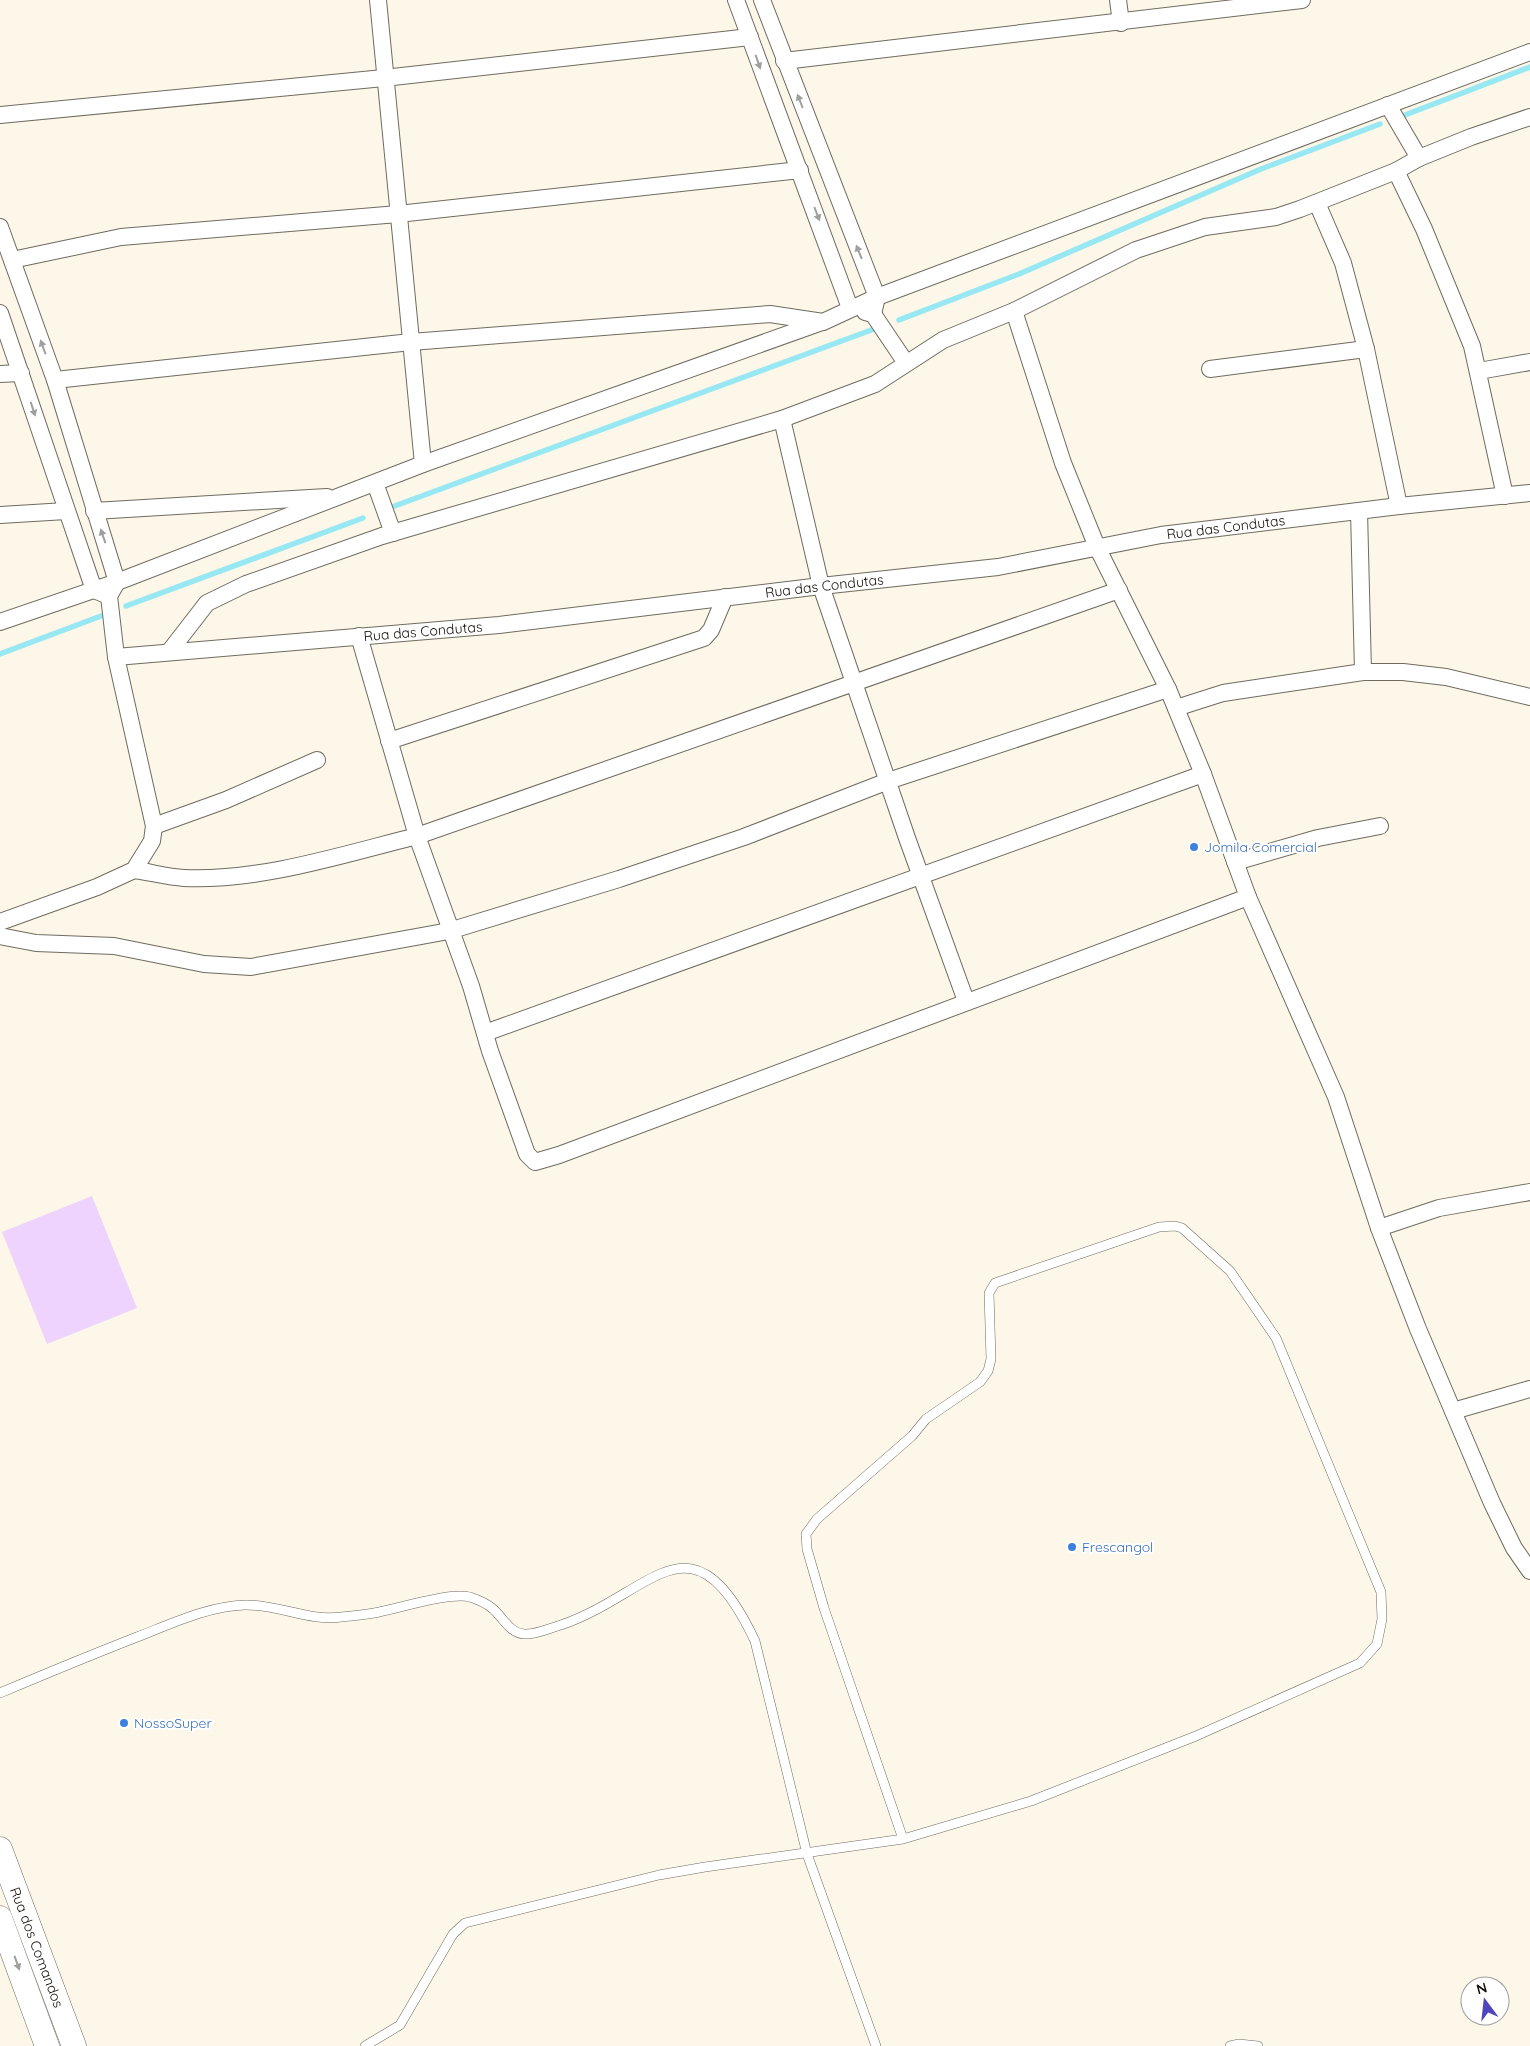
<svg xmlns="http://www.w3.org/2000/svg" width="1530" height="2046" viewBox="0 0 1530 2046" font-family="Quicksand,sans-serif">
<style>
.lines{fill:none;stroke-linecap:round;stroke-linejoin:round}
.stream{stroke:#97e8f3;stroke-width:5.5}
.building{fill:#edd3fe}
.service-casing{stroke:#6f6b5f;stroke-width:10}
.minor-casing{stroke:#6f6b5f;stroke-width:18}
.secondary-casing{stroke:#6f6b5f;stroke-width:25}
.service{stroke:#fff;stroke-width:9}
.minor{stroke:#fff;stroke-width:16}
.secondary{stroke:#fff;stroke-width:24}
.oneway{fill:#9f9f9d}
.shop-dot{fill:#3f7fe0;stroke:#fff;stroke-width:2}
.labels{text-anchor:middle;stroke-width:4;stroke-linejoin:round;paint-order:stroke}
.street-label{font-size:14px;fill:#100e0a;stroke:#fff}
.shop-label{font-size:14px;fill:#366cbe;stroke:#fff;text-anchor:start}
</style>
<rect width="100%" height="100%" fill="#fcf7e9"/>
<g class="lines">
<path class="stream" d="M1405,115L1530,67
M899,320L1019,274L1261,169L1380,124
M392,507L874,329
M126,606L363,518
M0,654L101,616"/>
</g>
<path class="building" d="M92,1196L137,1308L47,1344L2,1232Z"/>
<g class="lines">
<g class="service-casing">
<path id="service" d="M0,1693C45,1674 91,1655 137,1637C171,1624 208,1606 245,1605C277,1604 310,1622 341,1617C352,1616 363,1615 374,1613C397,1609 449,1592 470,1597C476,1599 487,1604 492,1608C503,1617 509,1633 524,1634C536,1635 550,1628 561,1625C654,1593 691,1507 755,1641L807,1854L876,2046
M365,2046L400,2025L453,1934L465,1923L659,1875L705,1867L903,1839L1031,1801L1196,1736L1360,1663L1377,1644L1382,1619L1381,1592L1276,1338L1230,1271L1182,1228L1175,1226L1159,1227L995,1283L989,1293L991,1359L988,1371L980,1382L926,1419L912,1436L817,1519L806,1534L807,1549L824,1608L903,1839
M1230,2046L1239,2044L1258,2046"/>
</g>
<g class="minor-casing">
<g id="minor">
<path d="M378,0L423,464"/>
<path d="M736,0L850,308"/>
<path d="M762,0L877,297L873,314"/>
<path d="M1118,0L1121,23"/>
<path d="M784,61L1302,0"/>
<path d="M1388,105L1419,158"/>
<path d="M0,115L384,78L750,37"/>
<path d="M1396,171L1424,229L1472,346L1505,496"/>
<path d="M1317,203L1343,263L1366,349L1399,506"/>
<path d="M0,227L55,380L117,582L109,596L116,657L154,826L152,841L134,870L97,887L0,922"/>
<path d="M12,260L121,237L398,214L800,170"/>
<path d="M1014,311L1063,463L1097,547L1168,689L1203,774L1248,897L1336,1097L1379,1228L1418,1329L1492,1503L1514,1548L1530,1571"/>
<path d="M865,312L873,314L906,363"/>
<path d="M0,313L94,590L104,594"/>
<path d="M1210,369L1366,349"/>
<path d="M1479,371L1530,362"/>
<path d="M0,374L21,373"/>
<path d="M55,380L411,342L770,314L823,322L877,297L1530,52"/>
<path d="M782,419L821,586L907,838L966,1001"/>
<path d="M375,483L393,533"/>
<path d="M94,511L327,497"/>
<path d="M1359,511L1363,672"/>
<path d="M0,515L66,511"/>
<path d="M0,622L117,582L423,464L822,322"/>
<path d="M359,636L417,836L471,986L490,1051L527,1154L535,1162L559,1155L1248,897"/>
<path d="M169,652L207,603L246,584L382,536L782,419L875,384L943,340L1014,311L1136,250L1205,227L1276,217L1300,209L1396,171L1419,158L1471,137L1530,117"/>
<path id="s1" d="M116,657L499,625L821,586L998,567L1161,535L1399,506L1530,493"/>
<path d="M1176,708L1223,693L1363,672H1403L1446,677L1530,697"/>
<path d="M389,741L704,638L711,630L725,597"/>
<path d="M154,826L226,800L317,760"/>
<path d="M1235,862L1318,838L1380,826"/>
<path d="M134,870C150,872 167,877 184,878C262,881 341,855 417,836L1119,590"/>
<path d="M0,936L36,943L114,946L204,964L251,967L449,931L619,879L744,837L888,781L1168,689"/>
<path d="M485,1033L1203,774"/>
<path d="M1379,1228L1439,1208L1530,1192"/>
<path d="M1453,1411L1530,1389"/>
</g>
</g>
<g class="secondary-casing">
<g id="secondary">
<path id="s2" d="M0,1849L74,2046"/>
<path d="M0,1918L47,2046"/>
</g>
</g>
<use href="#service" class="service"/>
<use href="#minor" class="minor"/>
<use href="#secondary" class="secondary"/>
</g>
<defs><path id="oneway-solid" d="M-6-.8H1V-3.2L6.5 0L1 3.2V.8H-6Z" transform="scale(1.25)"/></defs>
<g class="oneway">
<use href="#oneway-solid" transform="translate(758 62) rotate(71)"/>
<use href="#oneway-solid" transform="translate(800 101) rotate(-111)"/>
<use href="#oneway-solid" transform="translate(817 214) rotate(69)"/>
<use href="#oneway-solid" transform="translate(859 252) rotate(-112)"/>
<use href="#oneway-solid" transform="translate(43 347) rotate(-110)"/>
<use href="#oneway-solid" transform="translate(33 409) rotate(72)"/>
<use href="#oneway-solid" transform="translate(103 536) rotate(-109)"/>
<use href="#oneway-solid" transform="translate(17 1963) rotate(70)"/>
</g>
<g class="shop-dot">
<circle cx="1194" cy="847" r="5"/>
<circle cx="1072" cy="1547" r="5"/>
<circle cx="124" cy="1723" r="5"/>
</g>
<g class="labels">
<g class="street-label">
<text dy="5" stroke="none"><textPath href="#s1" startOffset="1118">Rua das Condutas</textPath></text>
<text dy="5" stroke="none"><textPath href="#s1" startOffset="712">Rua das Condutas</textPath></text>
<text dy="5" stroke="none"><textPath href="#s1" startOffset="308">Rua das Condutas</textPath></text>
<text dy="5" stroke="none"><textPath href="#s2" startOffset="105">Rua dos Comandos</textPath></text>
</g>
<g class="shop-label">
<text x="1204" y="852">Jomila Comercial</text>
<text x="1082" y="1552">Frescangol</text>
<text x="134" y="1728">NossoSuper</text>
</g>
</g>
<g transform="translate(1485 2001) rotate(345)"><circle r="24" fill="#ffffff" stroke="#9f9f9d"/>
<path d="M0-4L9 19L0 12L-9 19Z" fill="#4f46bd"/>
<text y="-8" font-size="14" font-weight="bold" text-anchor="middle" fill="#100e0a">N</text>
</g>
</svg>
